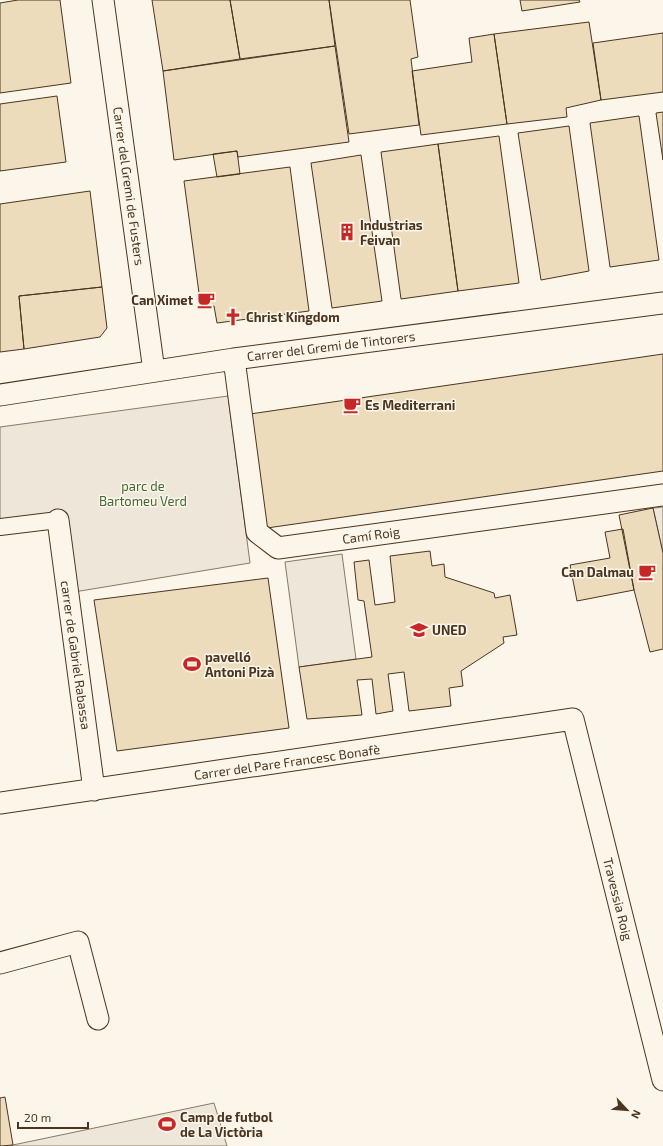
<svg xmlns="http://www.w3.org/2000/svg" width="663" height="1146" viewBox="0 0 663 1146" font-family="'Exo 2',sans-serif">
<style>
.green{fill:#ede6d9;stroke:#887966}
.parking{fill:#ede7d9;stroke:#887966}
.building{fill:#ecdcbc;stroke:#4a3520}
.lines{fill:none;stroke-linecap:round;stroke-linejoin:round}
.pedestrian-casing{stroke:#4a3520;stroke-width:18}
.minor-casing{stroke:#4a3520;stroke-width:23}
.pedestrian{stroke:#fbf6e9;stroke-width:16}
.minor{stroke:#fbf6e9;stroke-width:21}
.labels{text-anchor:middle;stroke-width:3;stroke-linejoin:round;paint-order:stroke}
.street-label{font-size:13px;fill:#4a3520;stroke:#fbf6e9}
.poi-label{font-size:13px;font-weight:bold;fill:#4a3520;stroke:#fbf6e9;text-anchor:start}
.park-label{font-size:13px;fill:#436837;stroke:#fbf6e9}
</style>
<rect width="100%" height="100%" fill="#fbf6e9"/>
<path class="green" d="M228,396L250,563L68,593L58,520L0,527V427Z
M214,1103L227,1146H9L13,1145Z"/>
<path class="parking" d="M663,507V553L653,508Z
M342,554L356,659L299,667L285,562Z"/>
<path class="building" d="M18,0H60L71,83L0,93V3Z
M152,0H230L240,59L163,71Z
M230,0H329L335,46L240,59Z
M329,0H410L418,57L411,59L419,125L349,134Z
M520,0H579L580,2L522,11Z
M589,22L601,100L566,108L567,117L507,124L494,34Z
M663,33V92L601,100L593,43Z
M494,34L507,124L421,135L412,71L472,62L469,38Z
M335,46L349,142L238,157L237,151L174,160L163,71Z
M57,96L66,162L0,171V104Z
M663,112V160L656,113Z
M639,116L659,260L610,267L590,123Z
M569,126L589,271L541,280L518,133Z
M499,136L519,283L458,291L438,144Z
M438,144L458,291L401,299L381,152Z
M237,151L240,174L217,177L213,154Z
M361,155L382,301L332,308L311,163Z
M290,167L309,311L217,323L214,306L201,308L184,181Z
M90,191L102,287L19,296L24,349L0,352V204Z
M102,287L107,328L100,337L24,349L19,296Z
M663,354V471L267,528L250,414Z
M653,508L663,553V649L650,652L634,590L619,515Z
M623,529L634,590L577,601L570,565L610,558L605,532Z
M430,551L432,566L444,564L445,577L494,593L495,598L510,595L517,635L503,637L504,643L461,671L463,686L449,688L451,706L409,711L404,672L388,674L393,711L376,714L372,679L357,680L362,715L307,719L299,667L372,657L364,601L358,600L354,562L369,560L375,605L395,602L390,556Z
M268,578L289,728L117,751L94,600Z
M5,1097L13,1145L0,1146V1098Z"/>
<g class="lines">
<g class="pedestrian-casing">
<path id="pedestrian" d="M0,527L58,520"/>
</g>
<g class="minor-casing">
<path id="minor" d="M103,0L154,371
M234,359L257,532L278,548L663,495
M0,395L234,359L663,303
M58,520L94,790
M0,803L573,719L663,1080
M0,963L78,942L98,1019"/>
</g>
<use href="#pedestrian" class="pedestrian"/>
<use href="#minor" class="minor"/>
</g>
<defs>
<g id="building-bare" transform="scale(1.38)"><path d="M-4-6H4V6H1V3H-1V6H-4ZM-2.5-4.3h1.7v1.8h-1.7ZM.8-4.3h1.7v1.8H.8ZM-2.5-1h1.7V.8h-1.7ZM.8-1h1.7V.8H.8Z" fill="#c62828" stroke="#fbf6e9" stroke-width="2.5" paint-order="stroke"/></g>
<g id="cafe-bare" transform="scale(1.38)"><path d="M-5.5-4.5H6V0H3Q3 3.5 0 3.5H-2.5Q-5.5 3.5-5.5 0ZM3-3.2v2h1.7v-2ZM-6 4.5H4V6H-6Z" fill="#c62828" stroke="#fbf6e9" stroke-width="2.5" paint-order="stroke"/></g>
<g id="church-bare" transform="scale(1.38)"><path d="M-1.2-6h2.4v3.5h3.3v2.4h-3.3V6h-2.4V-.1h-3.3v-2.4h3.3Z" fill="#c62828" stroke="#fbf6e9" stroke-width="2.5" paint-order="stroke"/></g>
<g id="university-bare" transform="scale(1.38)"><path d="M0-5L7-2L0 1L-7-2ZM-4 1L0 2.5L4 1V4Q0 6-4 4Z" fill="#c62828" stroke="#fbf6e9" stroke-width="2.5" paint-order="stroke"/></g>
<g id="stadium-bare" transform="scale(1.38)"><path d="M0-5a6.5 5 0 1 0 0 10a6.5 5 0 1 0 0-10ZM-3.5-1.8h7v3.6h-7Z" fill="#c62828" stroke="#fbf6e9" stroke-width="2.5" paint-order="stroke"/></g>
</defs>
<g fill-rule="evenodd">
<use href="#building-bare" x="347" y="232"/>
<use href="#cafe-bare" x="206" y="300"/>
<use href="#church-bare" x="233" y="317"/>
<use href="#cafe-bare" x="352" y="405"/>
<use href="#cafe-bare" x="647" y="572"/>
<use href="#university-bare" x="419" y="630"/>
<use href="#stadium-bare" x="192" y="664"/>
<use href="#stadium-bare" x="167" y="1124"/>
</g>
<g class="labels">
<g class="street-label">
<text transform="translate(129 186) rotate(82)" y="5">Carrer del Gremi de Fusters</text>
<text transform="translate(331 346) rotate(-7)" y="5">Carrer del Gremi de Tintorers</text>
<text transform="translate(371 535) rotate(-8)" y="5">Camí Roig</text>
<text transform="translate(76 655) rotate(82)" y="5">carrer de Gabriel Rabassa</text>
<text transform="translate(287 762) rotate(-8)" y="5">Carrer del Pare Francesc Bonafè</text>
<text transform="translate(618 899) rotate(76)" y="5">Travessia Roig</text>
</g>
<g class="poi-label">
<text x="360" y="230">Industrias<tspan x="360" dy="15">Feivan</tspan></text>
<text x="193" y="305" text-anchor="end">Can Ximet</text>
<text x="246" y="322">Christ Kingdom</text>
<text x="365" y="410">Es Mediterrani</text>
<text x="634" y="577" text-anchor="end">Can Dalmau</text>
<text x="432" y="635">UNED</text>
<text x="205" y="662">pavelló<tspan x="205" dy="15">Antoni Pizà</tspan></text>
<text x="180" y="1122">Camp de futbol<tspan x="180" dy="15">de La Victòria</tspan></text>
</g>
<g class="park-label">
<text x="143" y="491">parc de<tspan x="143" dy="15">Bartomeu Verd</tspan></text>
</g>
</g>
<g transform="translate(627 1110) rotate(116)" stroke="#fbf6e9" stroke-width="3" paint-order="stroke">
<path d="M0-3L7 15L0 10L-7 15Z" fill="#4a3520"/>
<text y="-6" font-size="11" font-weight="bold" text-anchor="middle" fill="#4a3520">N</text>
</g>
<path d="M18 1122v6h70v-6" fill="none" stroke="#4a3520" stroke-width="2"/>
<text x="24" y="1122" font-size="12" fill="#4a3520" stroke="#fbf6e9" stroke-width="3" paint-order="stroke">20 m</text>
</svg>
